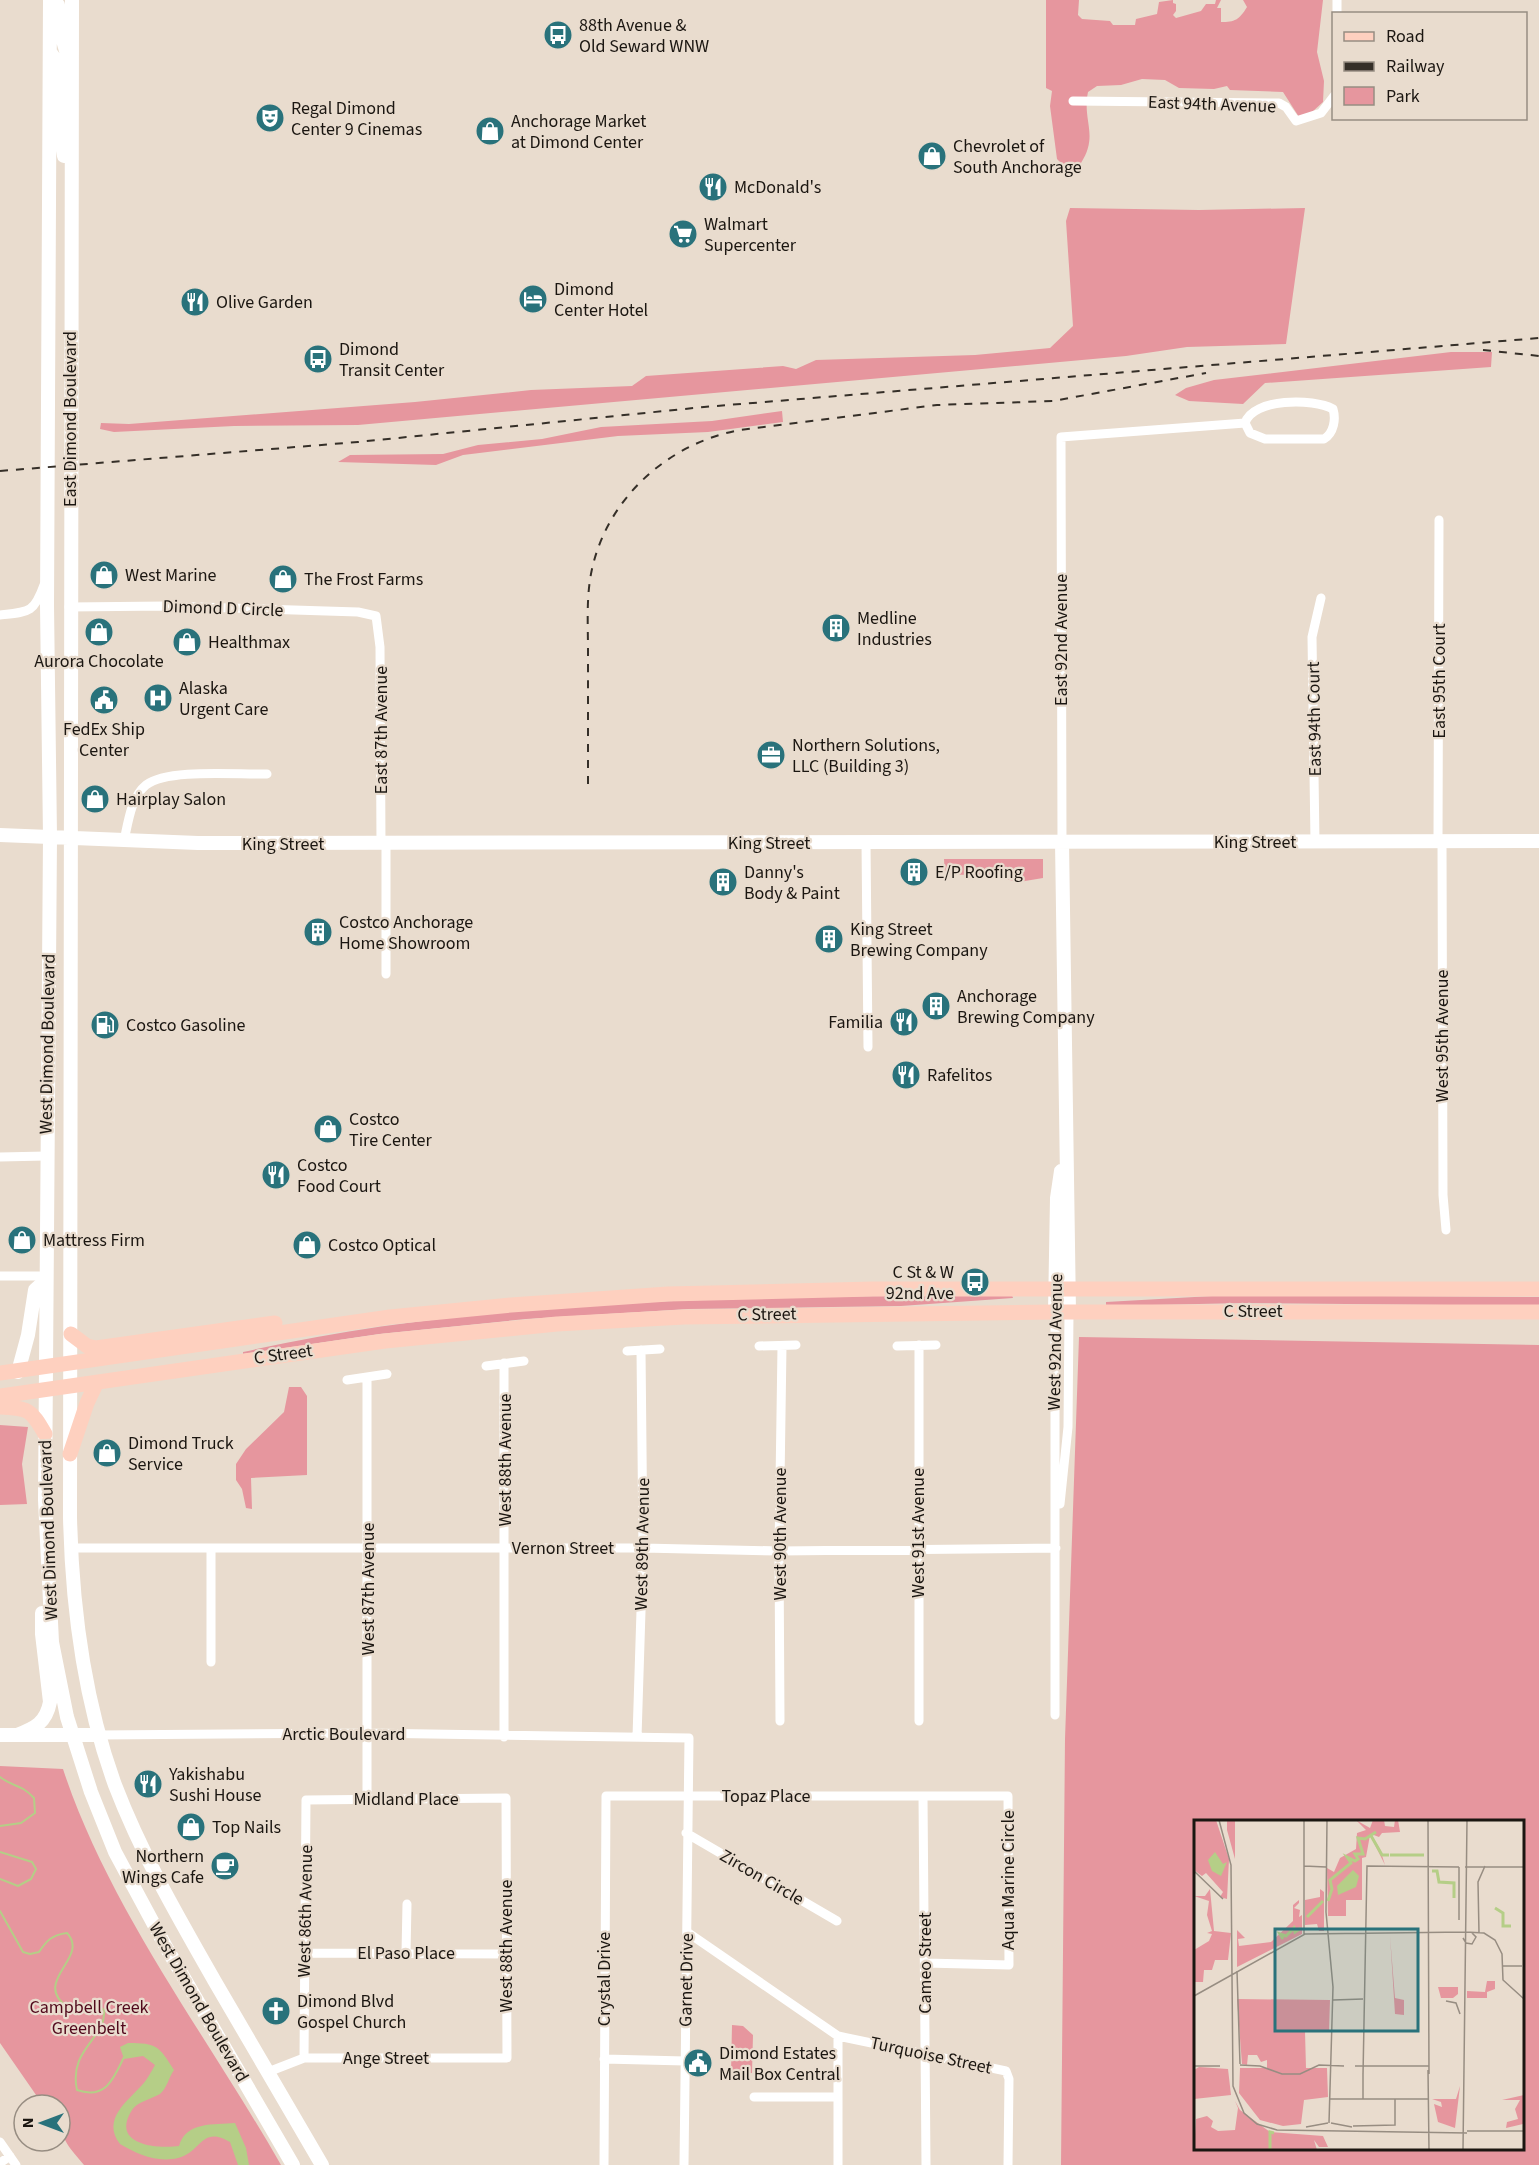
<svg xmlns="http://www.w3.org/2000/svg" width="1539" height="2165" viewBox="0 0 1539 2165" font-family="'Source Sans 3',sans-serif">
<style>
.green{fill:#e6969e;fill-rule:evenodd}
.water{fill:#b5ce87}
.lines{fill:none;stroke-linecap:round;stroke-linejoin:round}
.stream{stroke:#b5ce87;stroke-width:2}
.street{stroke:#fff;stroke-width:9}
.secondary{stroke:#fff;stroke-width:14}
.primary{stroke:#fed0bf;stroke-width:15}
.rail{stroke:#352f28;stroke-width:2;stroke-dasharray:8 8;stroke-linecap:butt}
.labels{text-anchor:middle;stroke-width:4.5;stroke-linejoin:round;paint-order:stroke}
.poi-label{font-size:18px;fill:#1b1611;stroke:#e9dcce;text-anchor:start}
.street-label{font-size:18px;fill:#1b1611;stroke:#e9dcce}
.park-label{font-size:18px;fill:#51091c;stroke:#e9dcce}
.inset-river{fill:none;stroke:#b5ce87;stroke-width:3}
.inset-road{fill:none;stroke:#978d82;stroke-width:1.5}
.view{fill:#29727b;fill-opacity:0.15;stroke:#29727b;stroke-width:3}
.inset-edge{fill:none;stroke:#1b1611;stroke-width:3}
</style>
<rect width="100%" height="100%" fill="#e9dcce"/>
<path class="green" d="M1046,0H1079L1078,15L1082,19L1110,21L1113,25H1135L1136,19L1157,14L1159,2L1173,0V3L1176,4V11L1173,15L1176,18L1201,11L1206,4H1215L1216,0H1221L1217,8H1221V22C1235,22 1239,20 1247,7L1243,0H1323L1317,52L1324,81L1323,102L1311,113L1299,117L1283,92L1230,90L1227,86L1214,89L1179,88L1165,80L1142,79L1121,85L1097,86L1088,92C1082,121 1099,135 1081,163L1062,164L1057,159L1050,106L1052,91L1046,88Z
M1070,208L1199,210L1305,208L1286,344L1187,347L1126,356L358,425L234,426L114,432L100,429L101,423L129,424L415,402L531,390L632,386L646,376L783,366L796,369L816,360L975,355L1050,348L1073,326L1066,221Z
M1451,352H1492L1491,367L1265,383L1243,404L1189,401L1175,395L1186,388L1214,380Z
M782,411L783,422L708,432L618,436L463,455L436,465L338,462L350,455L443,454L478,445L542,439L601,427L712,421Z
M944,859H1043V878L1019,882L990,876L945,874Z
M1012,1295L1013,1298L901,1306L688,1309L526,1319L379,1334L243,1354V1352C492,1296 758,1297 1012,1295Z
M1230,1295L1539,1297V1306L1244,1303L1106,1306V1302Z
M1079,1337L1539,1345V2165H1061L1065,1739ZM1196,1822H1522V2148H1196Z
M289,1387H301L307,1396V1475L251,1478L252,1509L246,1508L242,1489L236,1480V1464L246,1449L284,1412Z
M0,1425L28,1427L22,1464L27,1504L0,1505Z
M0,1766L63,1769C109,1909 208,2037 281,2165H84C63,2140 60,2138 60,2105H43L0,2043Z
M732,2025L743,2026L753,2035L752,2073L731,2074Z"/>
<path class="water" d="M128,2043C157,2043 159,2046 174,2070C169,2077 167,2088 160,2094C151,2099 137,2102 132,2110C110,2145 157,2149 179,2146C186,2121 214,2125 235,2123L246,2148L249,2165H238L230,2142C201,2125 202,2152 178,2158C157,2163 137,2154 120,2144C101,2119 128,2101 142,2085C147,2080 151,2072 155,2065L143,2056L124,2059L120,2047Z"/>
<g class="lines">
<path class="stream" d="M0,1777C14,1788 20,1783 34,1798L35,1813L21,1823L0,1826
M0,1852L32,1862L36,1869L31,1879L18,1886L0,1879
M0,1911L23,1952L30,1954L39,1952C47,1940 52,1935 67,1933C91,1959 28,1981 70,2009L96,2004L104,2010C107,2038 68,2049 77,2090C106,2100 114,2078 124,2057"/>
<path class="street" d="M1337,0V14
M1073,101L1279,103L1286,107L1296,121L1321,113L1334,96
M69,607L167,606L358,612L376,616L380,647L381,844
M0,615C29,612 34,613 44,585
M124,841C128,823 131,797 146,785C168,768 239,775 267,774
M1438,841L1439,520
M1442,841L1443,1195L1446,1230
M1062,842L1061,437L1245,423L1250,433L1265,439H1324C1334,433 1336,419 1333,409C1313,398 1253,398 1245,423
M1315,842L1312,637L1321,598
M866,843L868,1047
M386,974V844
M0,1157L46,1156
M0,1276H46
M1055,1312V1715
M919,1345V1721
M759,1346L796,1345
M897,1346L936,1345
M627,1351L660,1349
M486,1366L524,1361
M347,1380L387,1374
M1060,1504L1068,1427L1069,1312
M71,1548H643L779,1551L1056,1548
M211,1549V1662
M780,1721L779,1551L782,1346
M100,1735L367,1733L689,1738L684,2165
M504,1737V1363
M637,1737L643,1548L641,1350
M923,1796L926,2165
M367,1799V1378
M686,1833L837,1921
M687,1932L838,2036L1006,2071L1009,2079L1008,2165
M305,1953L506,1954
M406,1953L407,1904
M604,2059L685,2061
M268,2072L304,2058H507L506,1798L306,1800L304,2058
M754,2097H837
M0,2142L16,2165
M0,2163L10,2156
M604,2165L606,1796H1008L1009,1965L925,1963
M838,2165V2036"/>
<path class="secondary" d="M50,0L47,605L50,837L45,1500L52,1642L67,1717L91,1792L115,1852L166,1947L293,2165
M72,0L70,1517C72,1607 84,1700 115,1785C141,1853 178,1917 214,1980C250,2042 286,2103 322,2165
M58,5L60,30L67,54
M50,52L60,66L61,134L64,156
M0,835L198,843L1539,841
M1062,842L1069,1312
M1055,1312L1057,1198L1061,1171
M18,1372L28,1335L35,1290L46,1280
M0,1735H100
M17,1735C35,1728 46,1723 50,1702L42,1634V1613"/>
<path class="primary" d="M71,1334L87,1346L96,1348L275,1323
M0,1373L390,1317L511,1305L668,1294L873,1289H1539
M0,1396L385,1341L557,1324L684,1317L1055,1312H1539
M0,1407C28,1408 31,1409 45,1434
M70,1454L87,1403L96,1384"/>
<path class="rail" d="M1483,350L1539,356
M0,471L358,442L704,407L1539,338
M588,784C588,740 588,696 588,651C588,624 586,596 592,569C608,497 669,443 740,430L937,405L1053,401L1206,373"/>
</g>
<defs>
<g id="bus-disc" transform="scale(1.5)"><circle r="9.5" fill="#29727b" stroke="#e9dcce"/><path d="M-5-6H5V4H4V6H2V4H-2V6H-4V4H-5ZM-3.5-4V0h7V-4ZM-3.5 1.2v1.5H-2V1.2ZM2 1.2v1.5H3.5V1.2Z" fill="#fff"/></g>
<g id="theatre-disc" transform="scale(1.5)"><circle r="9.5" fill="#29727b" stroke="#e9dcce"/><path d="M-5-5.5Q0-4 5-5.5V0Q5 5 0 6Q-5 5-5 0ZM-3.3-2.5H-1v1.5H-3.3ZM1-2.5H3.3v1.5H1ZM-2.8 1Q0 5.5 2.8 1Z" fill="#fff"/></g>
<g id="shop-disc" transform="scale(1.5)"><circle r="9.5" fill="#29727b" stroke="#e9dcce"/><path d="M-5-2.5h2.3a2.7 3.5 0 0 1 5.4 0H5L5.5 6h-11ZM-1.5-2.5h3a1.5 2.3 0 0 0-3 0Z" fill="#fff"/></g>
<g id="restaurant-disc" transform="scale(1.5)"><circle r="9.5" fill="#29727b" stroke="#e9dcce"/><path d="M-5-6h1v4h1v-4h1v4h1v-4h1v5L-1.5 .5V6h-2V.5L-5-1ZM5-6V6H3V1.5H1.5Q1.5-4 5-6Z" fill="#fff"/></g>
<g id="supermarket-disc" transform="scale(1.5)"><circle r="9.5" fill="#29727b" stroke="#e9dcce"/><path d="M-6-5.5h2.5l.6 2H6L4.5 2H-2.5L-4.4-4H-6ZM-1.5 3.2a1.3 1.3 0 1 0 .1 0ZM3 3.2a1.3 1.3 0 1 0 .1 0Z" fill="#fff"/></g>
<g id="hotel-disc" transform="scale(1.5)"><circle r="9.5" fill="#29727b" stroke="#e9dcce"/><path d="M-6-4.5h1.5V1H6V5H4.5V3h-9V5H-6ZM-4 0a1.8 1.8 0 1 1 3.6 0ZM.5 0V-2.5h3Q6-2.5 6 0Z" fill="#fff"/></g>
<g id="building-disc" transform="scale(1.5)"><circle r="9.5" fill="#29727b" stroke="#e9dcce"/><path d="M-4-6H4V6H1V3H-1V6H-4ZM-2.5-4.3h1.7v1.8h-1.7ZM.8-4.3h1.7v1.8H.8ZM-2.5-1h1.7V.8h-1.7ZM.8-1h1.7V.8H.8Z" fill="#fff"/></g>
<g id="hospital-disc" transform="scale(1.5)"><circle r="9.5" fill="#29727b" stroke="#e9dcce"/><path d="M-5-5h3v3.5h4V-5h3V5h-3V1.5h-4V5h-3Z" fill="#fff"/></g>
<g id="civic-disc" transform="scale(1.5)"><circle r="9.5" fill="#29727b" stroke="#e9dcce"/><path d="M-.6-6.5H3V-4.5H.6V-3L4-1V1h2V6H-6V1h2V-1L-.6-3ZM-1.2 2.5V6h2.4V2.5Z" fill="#fff"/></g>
<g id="office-disc" transform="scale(1.5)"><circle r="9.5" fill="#29727b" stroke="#e9dcce"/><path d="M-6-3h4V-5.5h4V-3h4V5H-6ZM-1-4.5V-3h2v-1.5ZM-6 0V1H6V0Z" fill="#fff"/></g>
<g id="fuel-disc" transform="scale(1.5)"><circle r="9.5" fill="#29727b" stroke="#e9dcce"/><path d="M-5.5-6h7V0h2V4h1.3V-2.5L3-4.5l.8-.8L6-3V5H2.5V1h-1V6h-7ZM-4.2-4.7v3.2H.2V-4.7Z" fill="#fff"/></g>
<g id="cafe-disc" transform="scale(1.5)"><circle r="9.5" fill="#29727b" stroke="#e9dcce"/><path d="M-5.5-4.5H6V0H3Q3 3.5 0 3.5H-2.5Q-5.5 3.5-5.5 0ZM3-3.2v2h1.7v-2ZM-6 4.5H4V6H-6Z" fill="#fff"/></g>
<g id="church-disc" transform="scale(1.5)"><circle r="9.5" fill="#29727b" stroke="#e9dcce"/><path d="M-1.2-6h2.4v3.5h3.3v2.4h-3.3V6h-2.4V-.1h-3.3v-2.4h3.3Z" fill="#fff"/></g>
</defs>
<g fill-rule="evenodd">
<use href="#bus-disc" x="558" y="35"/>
<use href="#theatre-disc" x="270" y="118"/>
<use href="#shop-disc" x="490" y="131"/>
<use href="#shop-disc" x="932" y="156"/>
<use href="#restaurant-disc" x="713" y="187"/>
<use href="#supermarket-disc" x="683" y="234"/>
<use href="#hotel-disc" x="533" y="299"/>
<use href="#restaurant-disc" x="195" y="302"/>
<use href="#bus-disc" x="318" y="359"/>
<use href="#shop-disc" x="104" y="575"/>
<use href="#shop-disc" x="283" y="579"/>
<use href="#building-disc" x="836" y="628"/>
<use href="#shop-disc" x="99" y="632"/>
<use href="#shop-disc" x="187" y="642"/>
<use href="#hospital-disc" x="158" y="698"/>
<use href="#civic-disc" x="104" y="700"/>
<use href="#office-disc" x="771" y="755"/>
<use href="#shop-disc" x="95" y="799"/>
<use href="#building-disc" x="914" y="872"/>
<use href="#building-disc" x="723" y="882"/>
<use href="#building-disc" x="318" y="932"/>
<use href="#building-disc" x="829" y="939"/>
<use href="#building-disc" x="936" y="1006"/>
<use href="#restaurant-disc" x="904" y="1022"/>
<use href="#fuel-disc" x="105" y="1025"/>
<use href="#restaurant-disc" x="906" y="1075"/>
<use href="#shop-disc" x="328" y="1129"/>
<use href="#restaurant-disc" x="276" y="1175"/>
<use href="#shop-disc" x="22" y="1240"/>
<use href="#shop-disc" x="307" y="1245"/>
<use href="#bus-disc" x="975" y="1282"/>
<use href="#shop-disc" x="107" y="1453"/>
<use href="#restaurant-disc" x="148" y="1784"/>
<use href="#shop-disc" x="191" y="1827"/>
<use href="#cafe-disc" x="225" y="1866"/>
<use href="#church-disc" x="276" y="2011"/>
<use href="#civic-disc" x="698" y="2063"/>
</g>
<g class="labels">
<g class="poi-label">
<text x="579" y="31">88th Avenue &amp;<tspan x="579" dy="21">Old Seward WNW</tspan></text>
<text x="291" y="114">Regal Dimond<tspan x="291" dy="21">Center 9 Cinemas</tspan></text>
<text x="511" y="127">Anchorage Market<tspan x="511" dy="21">at Dimond Center</tspan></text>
<text x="953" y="152">Chevrolet of<tspan x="953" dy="21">South Anchorage</tspan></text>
<text x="734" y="193">McDonald's</text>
<text x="704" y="230">Walmart<tspan x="704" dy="21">Supercenter</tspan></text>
<text x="554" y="295">Dimond<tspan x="554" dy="21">Center Hotel</tspan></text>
<text x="216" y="308">Olive Garden</text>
<text x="339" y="355">Dimond<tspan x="339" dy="21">Transit Center</tspan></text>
<text x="125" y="581">West Marine</text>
<text x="304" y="585">The Frost Farms</text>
<text x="857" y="624">Medline<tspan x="857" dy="21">Industries</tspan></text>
<text x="208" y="648">Healthmax</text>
<text x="99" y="667" text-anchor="middle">Aurora Chocolate</text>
<text x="179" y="694">Alaska<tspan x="179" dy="21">Urgent Care</tspan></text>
<text x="104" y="735" text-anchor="middle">FedEx Ship<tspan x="104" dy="21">Center</tspan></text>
<text x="792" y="751">Northern Solutions,<tspan x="792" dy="21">LLC (Building 3)</tspan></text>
<text x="116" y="805">Hairplay Salon</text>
<text x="744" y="878">Danny's<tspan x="744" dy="21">Body &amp; Paint</tspan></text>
<text x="935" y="878">E/P Roofing</text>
<text x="339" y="928">Costco Anchorage<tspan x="339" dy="21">Home Showroom</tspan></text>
<text x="850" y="935">King Street<tspan x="850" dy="21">Brewing Company</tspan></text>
<text x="957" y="1002">Anchorage<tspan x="957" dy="21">Brewing Company</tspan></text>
<text x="883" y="1028" text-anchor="end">Familia</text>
<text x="126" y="1031">Costco Gasoline</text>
<text x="927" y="1081">Rafelitos</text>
<text x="349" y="1125">Costco<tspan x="349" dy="21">Tire Center</tspan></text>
<text x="297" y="1171">Costco<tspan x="297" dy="21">Food Court</tspan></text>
<text x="43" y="1246">Mattress Firm</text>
<text x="328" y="1251">Costco Optical</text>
<text x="954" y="1278" text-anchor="end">C St &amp; W<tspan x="954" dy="21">92nd Ave</tspan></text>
<text x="128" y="1449">Dimond Truck<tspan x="128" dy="21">Service</tspan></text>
<text x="169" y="1780">Yakishabu<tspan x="169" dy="21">Sushi House</tspan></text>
<text x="212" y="1833">Top Nails</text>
<text x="204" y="1862" text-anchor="end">Northern<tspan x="204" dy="21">Wings Cafe</tspan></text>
<text x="297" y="2007">Dimond Blvd<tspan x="297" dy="21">Gospel Church</tspan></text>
<text x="719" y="2059">Dimond Estates<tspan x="719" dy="21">Mail Box Central</tspan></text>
</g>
<g class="street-label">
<text transform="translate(1212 104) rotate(2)" y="6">East 94th Avenue</text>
<text transform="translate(70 419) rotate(-90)" y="6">East Dimond Boulevard</text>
<text transform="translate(223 608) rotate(2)" y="6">Dimond D Circle</text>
<text transform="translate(1061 640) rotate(-90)" y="6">East 92nd Avenue</text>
<text transform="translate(1439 681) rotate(-90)" y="6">East 95th Court</text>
<text transform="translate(1314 719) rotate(-91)" y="6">East 94th Court</text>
<text transform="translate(381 730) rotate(-90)" y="6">East 87th Avenue</text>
<text x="1255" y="848">King Street</text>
<text x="769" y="849">King Street</text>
<text x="283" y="850">King Street</text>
<text transform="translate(1442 1036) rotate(-90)" y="6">West 95th Avenue</text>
<text transform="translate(47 1044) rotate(-89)" y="6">West Dimond Boulevard</text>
<text x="1253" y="1317">C Street</text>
<text transform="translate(767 1314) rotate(-1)" y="6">C Street</text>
<text transform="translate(1055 1342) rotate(-89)" y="6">West 92nd Avenue</text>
<text transform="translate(283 1354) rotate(-8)" y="6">C Street</text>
<text transform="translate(505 1460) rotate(-90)" y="6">West 88th Avenue</text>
<text transform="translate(48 1530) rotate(-92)" y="6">West Dimond Boulevard</text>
<text transform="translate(918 1533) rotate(-90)" y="6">West 91st Avenue</text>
<text transform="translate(780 1534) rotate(-90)" y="6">West 90th Avenue</text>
<text transform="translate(642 1544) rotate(-89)" y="6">West 89th Avenue</text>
<text x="563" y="1554">Vernon Street</text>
<text transform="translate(368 1589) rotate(-90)" y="6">West 87th Avenue</text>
<text x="344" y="1740">Arctic Boulevard</text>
<text x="766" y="1802">Topaz Place</text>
<text x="406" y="1805">Midland Place</text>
<text transform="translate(762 1877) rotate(30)" y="6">Zircon Circle</text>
<text transform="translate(1008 1880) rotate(-90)" y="6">Aqua Marine Circle</text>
<text transform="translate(305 1911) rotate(-89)" y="6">West 86th Avenue</text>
<text transform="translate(506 1946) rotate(-90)" y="6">West 88th Avenue</text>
<text x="406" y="1959">El Paso Place</text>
<text transform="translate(925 1963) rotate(-90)" y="6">Cameo Street</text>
<text transform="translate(604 1979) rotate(-90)" y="6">Crystal Drive</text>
<text transform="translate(686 1980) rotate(-89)" y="6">Garnet Drive</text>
<text transform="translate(199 2002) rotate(60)" y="6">West Dimond Boulevard</text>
<text transform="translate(931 2055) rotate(12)" y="6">Turquoise Street</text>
<text x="386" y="2064">Ange Street</text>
</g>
<g class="park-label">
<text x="89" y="2013">Campbell Creek<tspan x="89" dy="21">Greenbelt</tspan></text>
</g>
</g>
<g transform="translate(1194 1820)">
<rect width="330" height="330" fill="#e9dcce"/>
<path d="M0,0H22L35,39L33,79L26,77L29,72L12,53L8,56L0,50ZM33,0H41V39L33,10ZM162,0L176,8L179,0H190L191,6L200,7L201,0H204L206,12L188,13L185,17L177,14L186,29L191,45L176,15L172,37L168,38V80H152V96H134L133,48L140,52L146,38L162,29L163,13L172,10ZM16,69L20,111L37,113L34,140H21L18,150H10L9,162H0V130L15,121L18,114L13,113L18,111L13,95L15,81L0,76H11ZM126,69L130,72V111H125L123,104L111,105V80L126,77ZM105,80V83L100,88L106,90L105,97L108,95V114L43,147V110L51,118L44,119L45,126L77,122L99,101V85ZM196,116L201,178L210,180V195L201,194ZM293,161H301V169L293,172V178H273V171L291,172ZM244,167H264V174L259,178H247ZM43,179L136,180L135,211L111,212L112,248H133L134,277L110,280L107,304L89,306L66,300L45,273L46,248H73V240L67,242L63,235H54L53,245L48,244ZM5,247L34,249L37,275L0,279V250ZM266,266L261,308L244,302L240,284L248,287L247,282L238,279H262ZM330,275V309L329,304L312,308L313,302L324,299L321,289L326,280H308ZM41,281L46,290L76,312L129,316L134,327H125L120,320L123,330H0L2,299L13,296L19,301L17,307L24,311L41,310L44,288Z" fill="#e6969e"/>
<path d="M21,32L29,44L33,42L27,56L18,51L14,40ZM159,50L165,56L162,67L144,75L143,66Z" fill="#b5ce87"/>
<path class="inset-river" d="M176,14L188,35H195M196,35H230M238,51H243L245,62L260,63V78M134,81L138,69L136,60L157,43L153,37L161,41L164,39L161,34H169L164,18L171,19L182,12M301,88L309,93V106H317M113,97L129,81M89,119L86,114L92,116L100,108L101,112L107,108M76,330V312L80,313"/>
<path class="inset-road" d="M25,0L37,45L39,266L50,293L63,304L83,310L273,313M133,0L132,92L139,167L135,303M234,0L235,254M110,46L132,47M271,47H330M0,51L29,79M265,100V47M285,113L284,62L291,46M110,115V0M269,118L272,123L278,124L282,117L278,113M318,146H309H328M43,151L46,244M0,176L111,114L272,112L290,113L301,120L308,134L309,160L330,179M139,180L169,179M252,181L262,183L266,194M46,245L66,246L88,254H106L125,245L150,246M0,246H26M161,246H235M234,250L235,330M169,253V279M169,255L173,46L265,47M136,279H234M137,303L158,307M159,306L201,305V279M112,307L134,303M273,311H330M269,330L273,0"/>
<path class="view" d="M81,109H224V211H81Z"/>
<rect width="330" height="330" class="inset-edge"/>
</g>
<rect x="1332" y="12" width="195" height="108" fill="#e9dcce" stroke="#978d82" stroke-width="1.5"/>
<rect x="1344" y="32" width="30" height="9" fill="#fed0bf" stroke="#978d82" stroke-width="1.5"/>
<text x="1386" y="42" font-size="18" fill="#1b1611">Road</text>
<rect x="1344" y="62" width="30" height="9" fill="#352f28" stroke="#978d82" stroke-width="1.5"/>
<text x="1386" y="72" font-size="18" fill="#1b1611">Railway</text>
<rect x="1344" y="87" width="30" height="18" fill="#e6969e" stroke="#978d82" stroke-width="1.5"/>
<text x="1386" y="102" font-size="18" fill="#1b1611">Park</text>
<g transform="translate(42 2123) rotate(270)"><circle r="28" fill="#e9dcce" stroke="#978d82" stroke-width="1.5"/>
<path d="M0-4.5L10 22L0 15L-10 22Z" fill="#29727b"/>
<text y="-9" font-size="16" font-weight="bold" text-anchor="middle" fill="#1b1611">N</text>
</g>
</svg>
